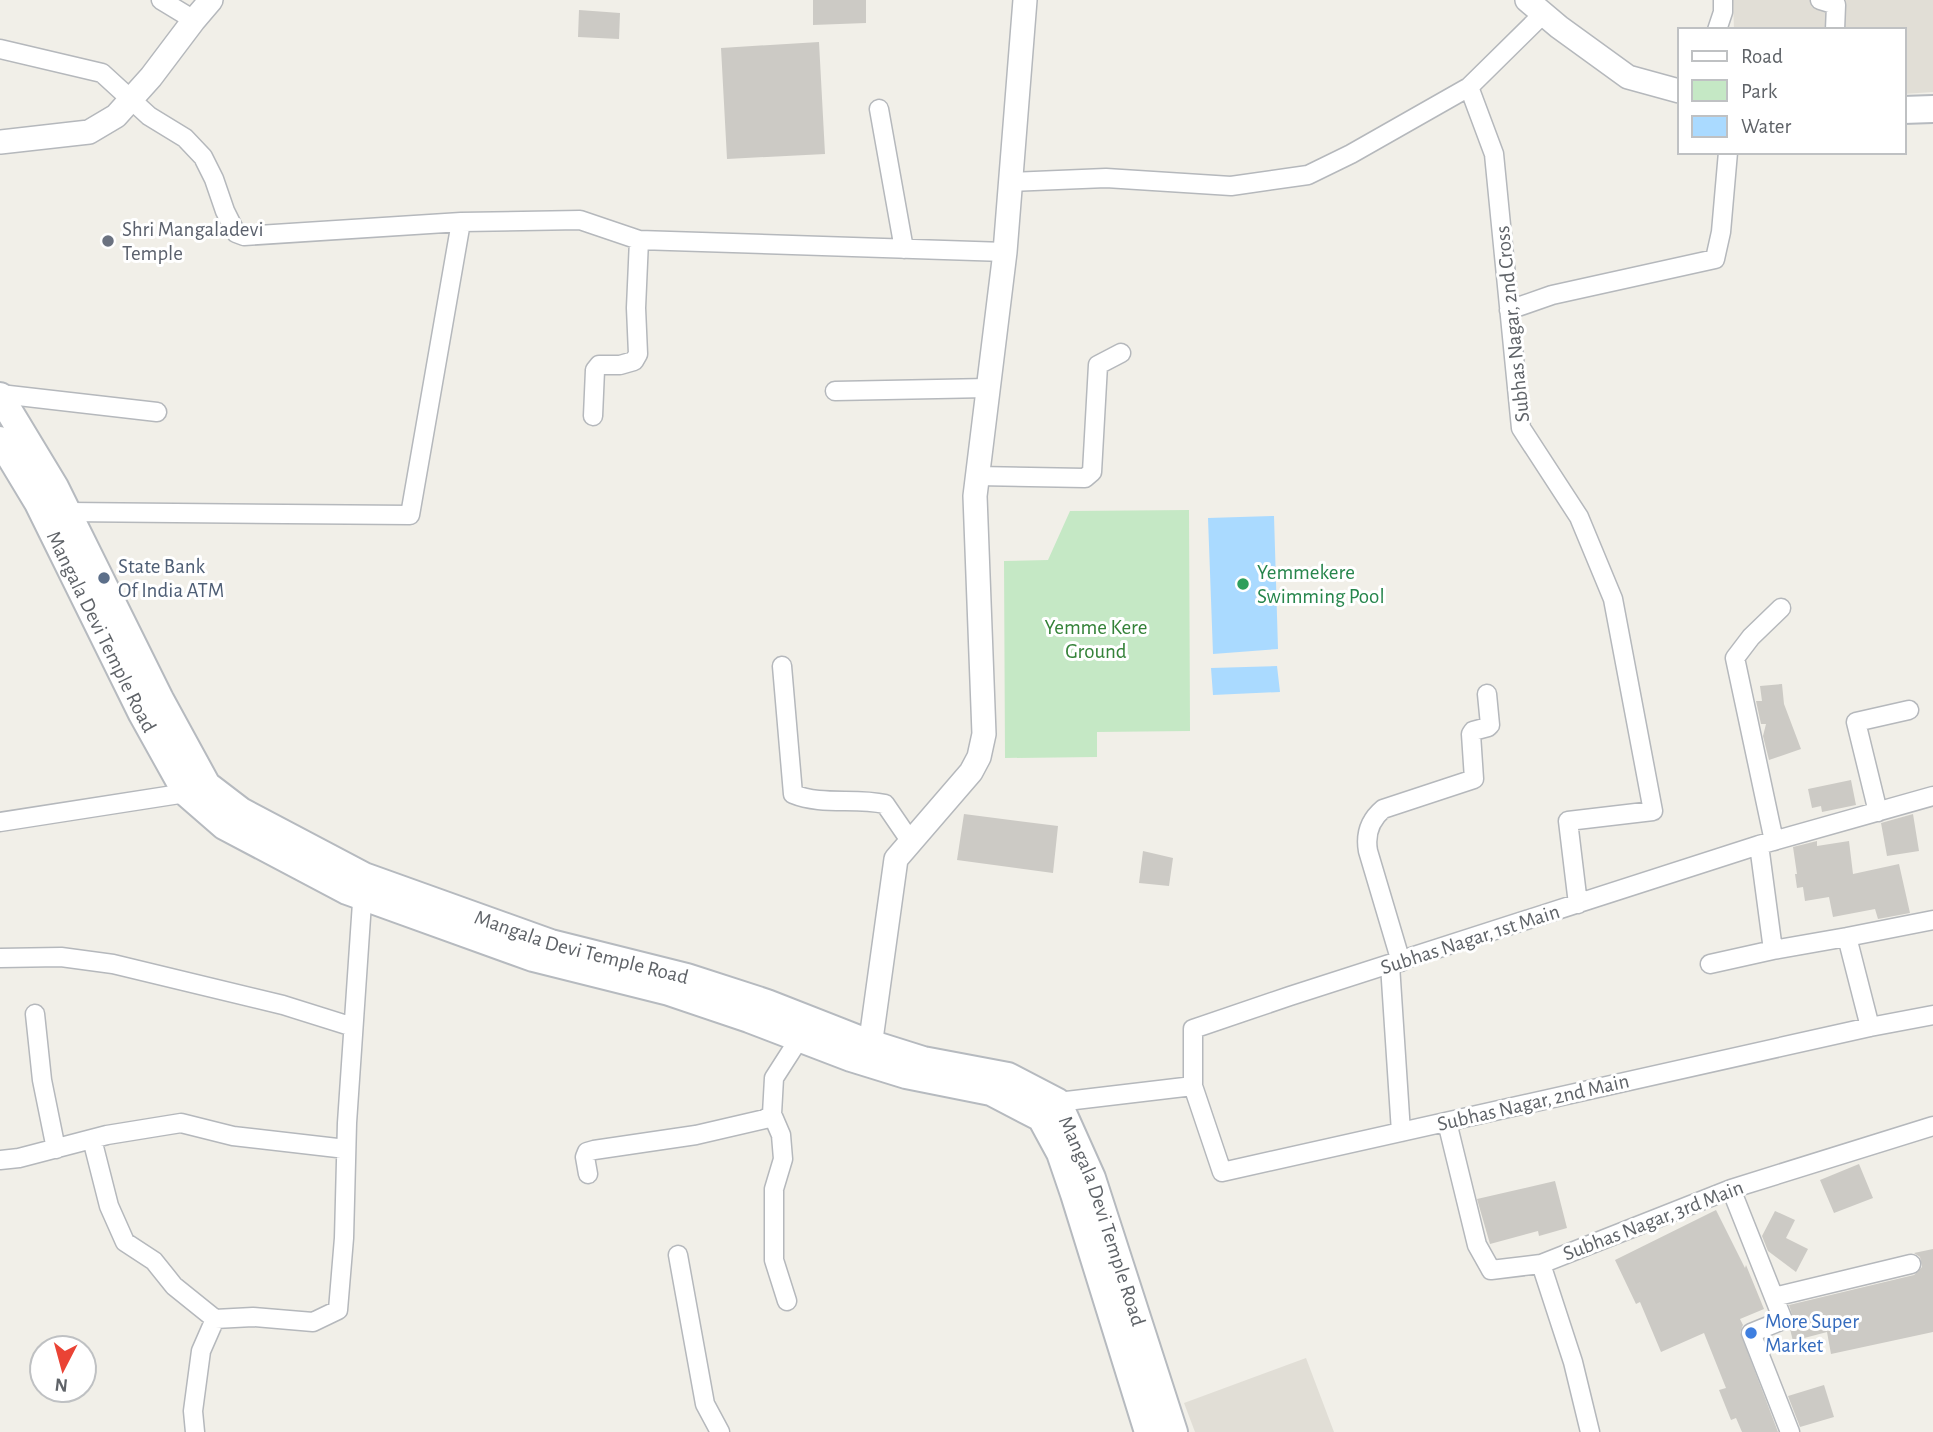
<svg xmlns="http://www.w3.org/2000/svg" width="1933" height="1432" viewBox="0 0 1933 1432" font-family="'Alegreya Sans',sans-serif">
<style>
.education{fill:#e1ded6}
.green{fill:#c5e8c5}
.water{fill:#aadaff}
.building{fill:#cccac5}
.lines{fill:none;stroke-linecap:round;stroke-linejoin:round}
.minor-casing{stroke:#b5b8bc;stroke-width:21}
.tertiary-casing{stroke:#b5b8bc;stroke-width:26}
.secondary-casing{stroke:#b6babf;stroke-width:30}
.minor{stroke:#fff;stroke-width:18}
.tertiary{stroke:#fff;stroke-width:23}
.secondary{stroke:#fff;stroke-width:26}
.worship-dot{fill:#6b7280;stroke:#fff;stroke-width:2.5}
.service-dot{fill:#5c6f8a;stroke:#fff;stroke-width:2.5}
.leisure-dot{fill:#2e9e5b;stroke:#fff;stroke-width:2.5}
.shop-dot{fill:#3f7fe0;stroke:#fff;stroke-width:2.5}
.labels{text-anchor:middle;stroke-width:6;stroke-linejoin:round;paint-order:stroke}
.worship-label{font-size:21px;fill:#5b616d;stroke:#fff;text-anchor:start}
.street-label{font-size:21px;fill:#5f6368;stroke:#fff}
.service-label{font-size:21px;fill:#4e5e75;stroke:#fff;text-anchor:start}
.leisure-label{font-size:21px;fill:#27864d;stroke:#fff;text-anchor:start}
.park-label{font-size:21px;fill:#348238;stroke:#fff}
.shop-label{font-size:21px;fill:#366cbe;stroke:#fff;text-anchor:start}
</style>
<rect width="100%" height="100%" fill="#f1efe8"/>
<path class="education" d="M1733,0H1933V92L1903,94V30H1734Z
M1306,1358L1334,1432H1195L1184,1403Z"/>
<path class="green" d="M1189,510L1190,731L1097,732V757L1005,758L1004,561L1048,560L1070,511Z"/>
<path class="water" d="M1274,516L1278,649L1213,654L1208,518Z
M1277,666L1280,692L1213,695L1211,668Z"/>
<path class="building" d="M813,0H866V23L813,25Z
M579,10L620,13L619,39L578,37Z
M819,42L825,154L727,159L721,48Z
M1782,684L1784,704L1801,749L1769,760L1763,736L1766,724H1761L1756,701H1762L1760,686Z
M1851,780L1856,805L1822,812L1821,806L1812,808L1808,789Z
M964,814L1058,826L1053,873L957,860Z
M1913,814L1919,851L1887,856L1881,823Z
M1817,841V846L1849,841L1853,874L1899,864L1910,913L1878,919L1875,909L1833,917L1829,897L1805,901L1803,887L1797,888L1795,874H1797L1793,847Z
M1143,851L1173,858L1169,886L1139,883Z
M1859,1164L1873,1198L1834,1213L1820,1180Z
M1555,1181L1567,1228L1539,1236L1538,1231L1490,1244L1477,1199Z
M1716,1210L1745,1268L1746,1265L1764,1309L1740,1319L1743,1325L1740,1332L1778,1432H1742L1736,1418L1731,1420L1719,1390L1726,1388L1704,1333L1661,1352L1640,1302L1636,1304L1615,1260Z
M1775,1211L1795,1220L1786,1238L1808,1249L1796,1272L1768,1251L1762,1236Z
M1933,1249V1332L1831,1354L1827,1332L1793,1341L1790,1329L1794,1321L1789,1305L1914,1275L1922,1267L1920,1257L1914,1253Z
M1824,1385L1834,1417L1800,1427L1788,1396Z"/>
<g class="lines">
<g class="minor-casing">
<path id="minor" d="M161,0L194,20
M1820,0L1836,5L1835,30
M1543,14L1469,87L1494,154L1521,428L1579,517L1613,599L1653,811L1568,821L1578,904
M1717,30L1723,12V0
M0,49L102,73L149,116L185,138L203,157L214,179L225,211L236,233L244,236L461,222L580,220L639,240L1005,252
M879,109L904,249
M1010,182L1106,178L1231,186L1308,175L1351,154L1469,87
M1509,310L1552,295L1715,259L1721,232L1728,152
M835,391L988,388
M0,394L157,412
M593,416L595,370L599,365H620L634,361L638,354L636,308L639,240
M977,476L1085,478L1092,472L1098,365L1121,353
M67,512L410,515L461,222
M782,666L793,794C822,806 855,797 885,804L911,842
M1878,812L1856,722L1909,710
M0,822L186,793L193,790
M1774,841L1735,658L1751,637L1781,608
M1759,845L1773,950L1847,937L1870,1027
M1847,937L1933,920
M0,958L61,957L113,964L283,1005L353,1027
M1401,962L1368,851C1365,834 1370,820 1383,809L1474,779L1471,734L1473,731L1488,727L1490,725L1487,694
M1710,964L1773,950
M1390,965L1401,1132
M35,1014L42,1080L56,1149
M1193,1086L1222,1172L1870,1027L1933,1015
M1052,1108L1058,1102L1193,1086V1029L1290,996L1759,845L1933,796
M1447,1122L1477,1245L1491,1270L1541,1264
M92,1139L109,1206L125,1242L154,1261L174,1286L215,1319
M0,1160L19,1158L107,1135L181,1123L233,1136L346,1149
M588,1174L585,1157L587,1152L594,1150L696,1135L765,1119L772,1114
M1731,1189L1783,1320L1751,1333L1790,1432
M678,1255L705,1404L720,1432
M1774,1297L1911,1264
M787,1301L774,1260V1189L783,1159L781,1135L772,1114L774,1078L799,1039
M195,1432L193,1411L201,1351L215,1319L253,1317L313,1322L338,1310L344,1238L347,1123L363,888
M1590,1432L1573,1362L1541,1264L1731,1189L1933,1126"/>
</g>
<g class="tertiary-casing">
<path id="tertiary" d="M1527,0L1559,27L1628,77L1679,91
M0,142L89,132L116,116L151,77L194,20L211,0
M868,1061L896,859L971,772L979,757L984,734L975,496L1005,252L1025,0"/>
</g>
<g class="secondary-casing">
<g id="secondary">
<path d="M1903,110L1933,109"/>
<path id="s1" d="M0,396L55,487L160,699L207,785L241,811L364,876L551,943L687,977L767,1003L869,1043L923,1060L1008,1076L1058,1102L1092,1178L1174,1432"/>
<path id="s2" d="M0,440L38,503L142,714L186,793L224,826L347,891L533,958L669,992L749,1019L851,1058L906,1075L991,1092L1041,1118L1060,1153L1074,1194L1148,1432"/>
</g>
</g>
<use href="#minor" class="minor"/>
<use href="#tertiary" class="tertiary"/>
<use href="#secondary" class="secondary"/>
</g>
<circle class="worship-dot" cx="108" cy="241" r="7"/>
<circle class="service-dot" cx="104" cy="578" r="7"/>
<circle class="leisure-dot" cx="1243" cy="584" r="7"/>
<circle class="shop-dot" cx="1751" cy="1333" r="7"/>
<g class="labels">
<g class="worship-label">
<text x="122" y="236">Shri Mangaladevi<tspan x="122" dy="24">Temple</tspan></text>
</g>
<g class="street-label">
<text transform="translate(1512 324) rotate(-96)" y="7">Subhas Nagar, 2nd Cross</text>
<text dy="7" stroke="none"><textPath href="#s2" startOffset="217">Mangala Devi Temple Road</textPath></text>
<text transform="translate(1470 939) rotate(-18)" y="7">Subhas Nagar, 1st Main</text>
<text dy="7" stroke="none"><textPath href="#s1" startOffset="852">Mangala Devi Temple Road</textPath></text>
<text transform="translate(1533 1102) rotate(-13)" y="7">Subhas Nagar, 2nd Main</text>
<text transform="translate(1653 1220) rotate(-21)" y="7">Subhas Nagar, 3rd Main</text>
<text dy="7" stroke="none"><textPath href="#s1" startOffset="1482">Mangala Devi Temple Road</textPath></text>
</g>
<g class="service-label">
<text x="118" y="573">State Bank<tspan x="118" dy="24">Of India ATM</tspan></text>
</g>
<g class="leisure-label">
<text x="1257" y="579">Yemmekere<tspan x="1257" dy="24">Swimming Pool</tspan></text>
</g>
<g class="park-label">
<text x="1096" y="634">Yemme Kere<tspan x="1096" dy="24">Ground</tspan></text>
</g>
<g class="shop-label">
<text x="1765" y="1328">More Super<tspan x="1765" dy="24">Market</tspan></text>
</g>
</g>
<rect x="1678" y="28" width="228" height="126" fill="#ffffff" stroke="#bfc1c3" stroke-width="2"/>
<rect x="1692" y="51" width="35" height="10" fill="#ffffff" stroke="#bfc1c3" stroke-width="2"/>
<text x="1741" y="63" font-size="21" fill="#5f6368">Road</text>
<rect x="1692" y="80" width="35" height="21" fill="#c5e8c5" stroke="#bfc1c3" stroke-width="2"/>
<text x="1741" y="98" font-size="21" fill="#5f6368">Park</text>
<rect x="1692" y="116" width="35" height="21" fill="#aadaff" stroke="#bfc1c3" stroke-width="2"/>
<text x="1741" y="133" font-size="21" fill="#5f6368">Water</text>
<g transform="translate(63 1369) rotate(186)"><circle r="33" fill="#ffffff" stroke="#bfc1c3" stroke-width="2"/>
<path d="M0-5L12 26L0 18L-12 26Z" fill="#ea4335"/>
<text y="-10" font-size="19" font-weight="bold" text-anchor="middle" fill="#5f6368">N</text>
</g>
</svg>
